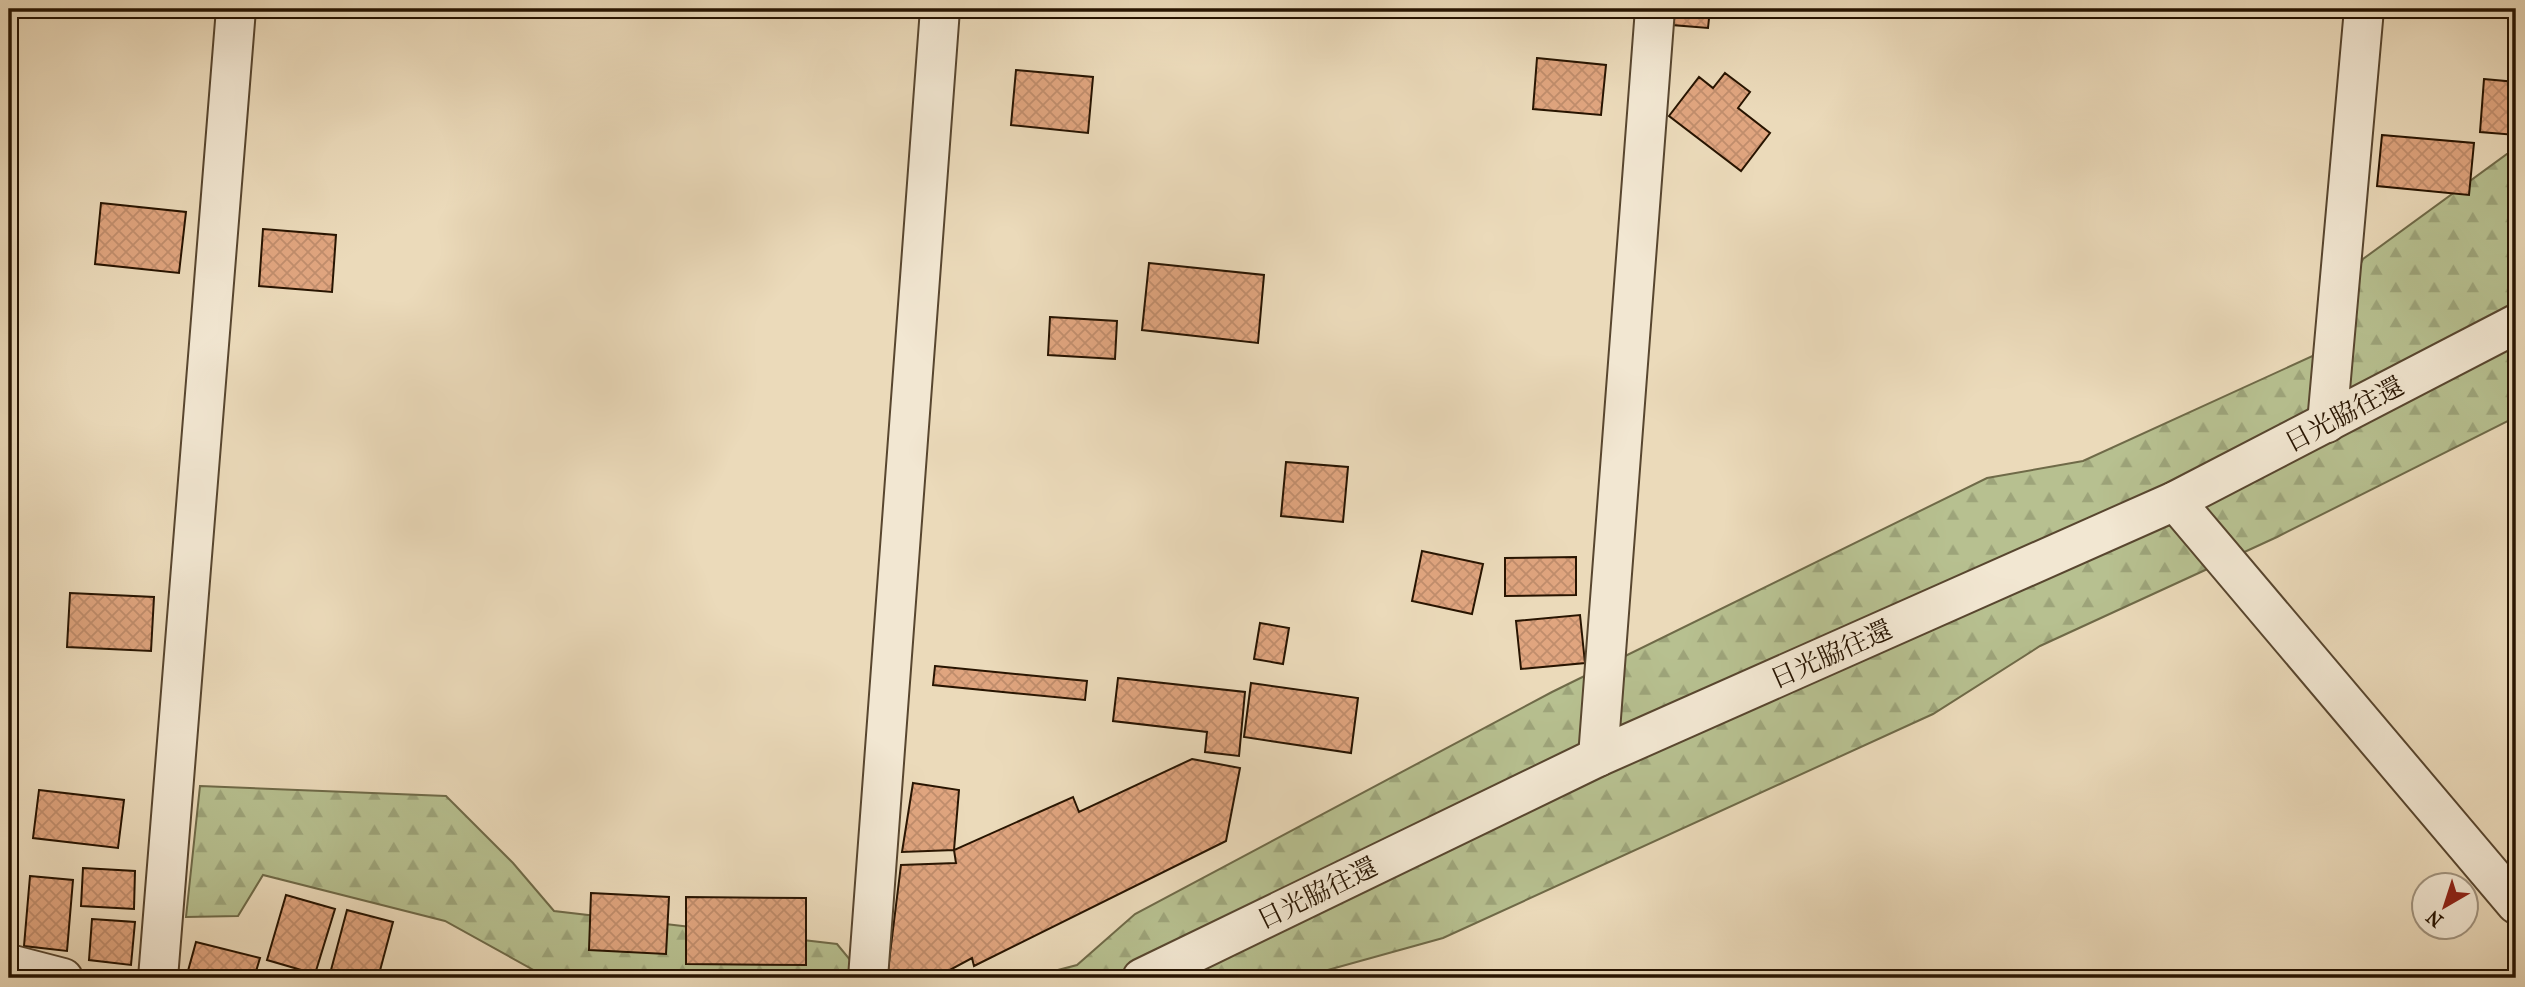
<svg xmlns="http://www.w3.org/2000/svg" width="2525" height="987" viewBox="0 0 2525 987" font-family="'IM FELL French Canon','Noto Serif JP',serif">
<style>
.forest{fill:url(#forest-firs);stroke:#6f6a48;stroke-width:2}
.building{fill:url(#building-cross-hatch);stroke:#271401;stroke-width:2}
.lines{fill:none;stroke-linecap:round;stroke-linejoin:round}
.minor-casing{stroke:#58462f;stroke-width:42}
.tertiary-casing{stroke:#58462f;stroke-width:42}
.minor{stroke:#f2e7d2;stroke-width:38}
.tertiary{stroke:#f2e7d2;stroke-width:38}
.labels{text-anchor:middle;stroke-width:6;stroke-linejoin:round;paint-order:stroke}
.street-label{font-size:26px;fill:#271401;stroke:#f2e7d2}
</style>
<defs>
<pattern id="forest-firs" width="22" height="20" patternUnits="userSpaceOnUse" patternTransform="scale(1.75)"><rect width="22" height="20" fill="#b7c090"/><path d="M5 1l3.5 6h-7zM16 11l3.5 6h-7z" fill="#9da47a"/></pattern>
<pattern id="building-cross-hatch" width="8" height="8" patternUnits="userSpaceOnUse" patternTransform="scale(1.75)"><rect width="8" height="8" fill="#e0a57f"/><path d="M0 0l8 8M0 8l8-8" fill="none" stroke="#c08d6c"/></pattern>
</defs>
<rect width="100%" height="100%" fill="#ebdaba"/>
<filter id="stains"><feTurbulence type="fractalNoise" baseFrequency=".00286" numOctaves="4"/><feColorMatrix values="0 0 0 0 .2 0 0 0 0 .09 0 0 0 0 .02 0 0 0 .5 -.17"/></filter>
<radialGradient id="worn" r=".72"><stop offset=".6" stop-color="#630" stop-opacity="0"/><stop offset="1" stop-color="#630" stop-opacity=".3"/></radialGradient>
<path class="forest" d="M2516,151V417L2277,537L2040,646L1933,714L1443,938L1299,978H1027L1077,965L1135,914L1552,692L1987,478L2083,461L2317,354L2363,259L2507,154Z
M200,786L446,796L513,863L554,911L837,944L865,978H548L445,921L263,875L238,916L186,917Z"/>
<path class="building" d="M1674,9H1710L1708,28L1672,25Z
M1537,58L1606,65L1601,115L1533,109Z
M1016,70L1093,77L1088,133L1011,125Z
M1725,73L1750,92L1738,108L1770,133L1741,171L1669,116L1699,77L1713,88Z
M2484,79L2516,82V135L2480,132Z
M2382,135L2474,143L2469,195L2377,186Z
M101,203L186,212L179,273L95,264Z
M263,229L336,235L332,292L259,286Z
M1149,263L1264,275L1258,343L1142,330Z
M1050,317L1117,321L1115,359L1048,355Z
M1286,462L1348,467L1343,522L1281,516Z
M1422,551L1483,564L1472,614L1412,601Z
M1576,557V595L1505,596V558Z
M70,593L154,597L151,651L67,647Z
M1580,615L1585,663L1521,669L1516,621Z
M1260,623L1289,628L1283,664L1254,659Z
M935,666L1087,681L1085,700L933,685Z
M1118,678L1245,692L1239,756L1205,752L1207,732L1113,721Z
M1251,683L1358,698L1351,753L1244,737Z
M1192,759L1240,768L1226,841L974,966L972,958L935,978H887L901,865L956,863L954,850L1073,797L1079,812Z
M913,783L959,790L954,850L902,852Z
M39,790L124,800L118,848L33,838Z
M9,794L18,795L15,845L9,844Z
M83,868L135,871L134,909L81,906Z
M30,876L73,880L67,951L24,946Z
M591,893L669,897L666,954L589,950Z
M286,895L335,909L315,974L267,960Z
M686,897L806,898V965L686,964Z
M347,910L393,922L378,978H361L331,970Z
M92,919L135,922L131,965L89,960Z
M196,942L260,958L254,978H186Z"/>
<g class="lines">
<g class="minor-casing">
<path id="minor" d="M2327,423L2364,9
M2175,501L2516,904
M1598,757L1655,9
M9,964L63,978
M158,978L236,9
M868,978L940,9"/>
</g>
<g class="tertiary-casing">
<path id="tertiary" d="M1142,978L1598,757L2175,501L2516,324"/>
</g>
<use href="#minor" class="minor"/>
<use href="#tertiary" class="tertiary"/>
</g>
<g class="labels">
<g class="street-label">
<text transform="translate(2344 414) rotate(-28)" y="9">日光脇往還</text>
<text transform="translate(1831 654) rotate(-24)" y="9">日光脇往還</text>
<text transform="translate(1317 893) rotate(-26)" y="9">日光脇往還</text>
</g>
</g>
<rect width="2525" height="987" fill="none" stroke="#ebdaba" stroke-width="35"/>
<rect x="10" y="10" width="2504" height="966" fill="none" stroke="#271401" stroke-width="3.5"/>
<rect x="18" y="18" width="2490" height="952" fill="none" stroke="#271401" stroke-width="2"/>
<g transform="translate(2445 906) rotate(219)"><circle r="33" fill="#f2e7d2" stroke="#a1937e" stroke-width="2"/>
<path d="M0-5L12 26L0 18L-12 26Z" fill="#8f2418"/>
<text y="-10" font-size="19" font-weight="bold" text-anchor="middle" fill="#271401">N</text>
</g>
<rect width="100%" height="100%" filter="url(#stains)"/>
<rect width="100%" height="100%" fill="url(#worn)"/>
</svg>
